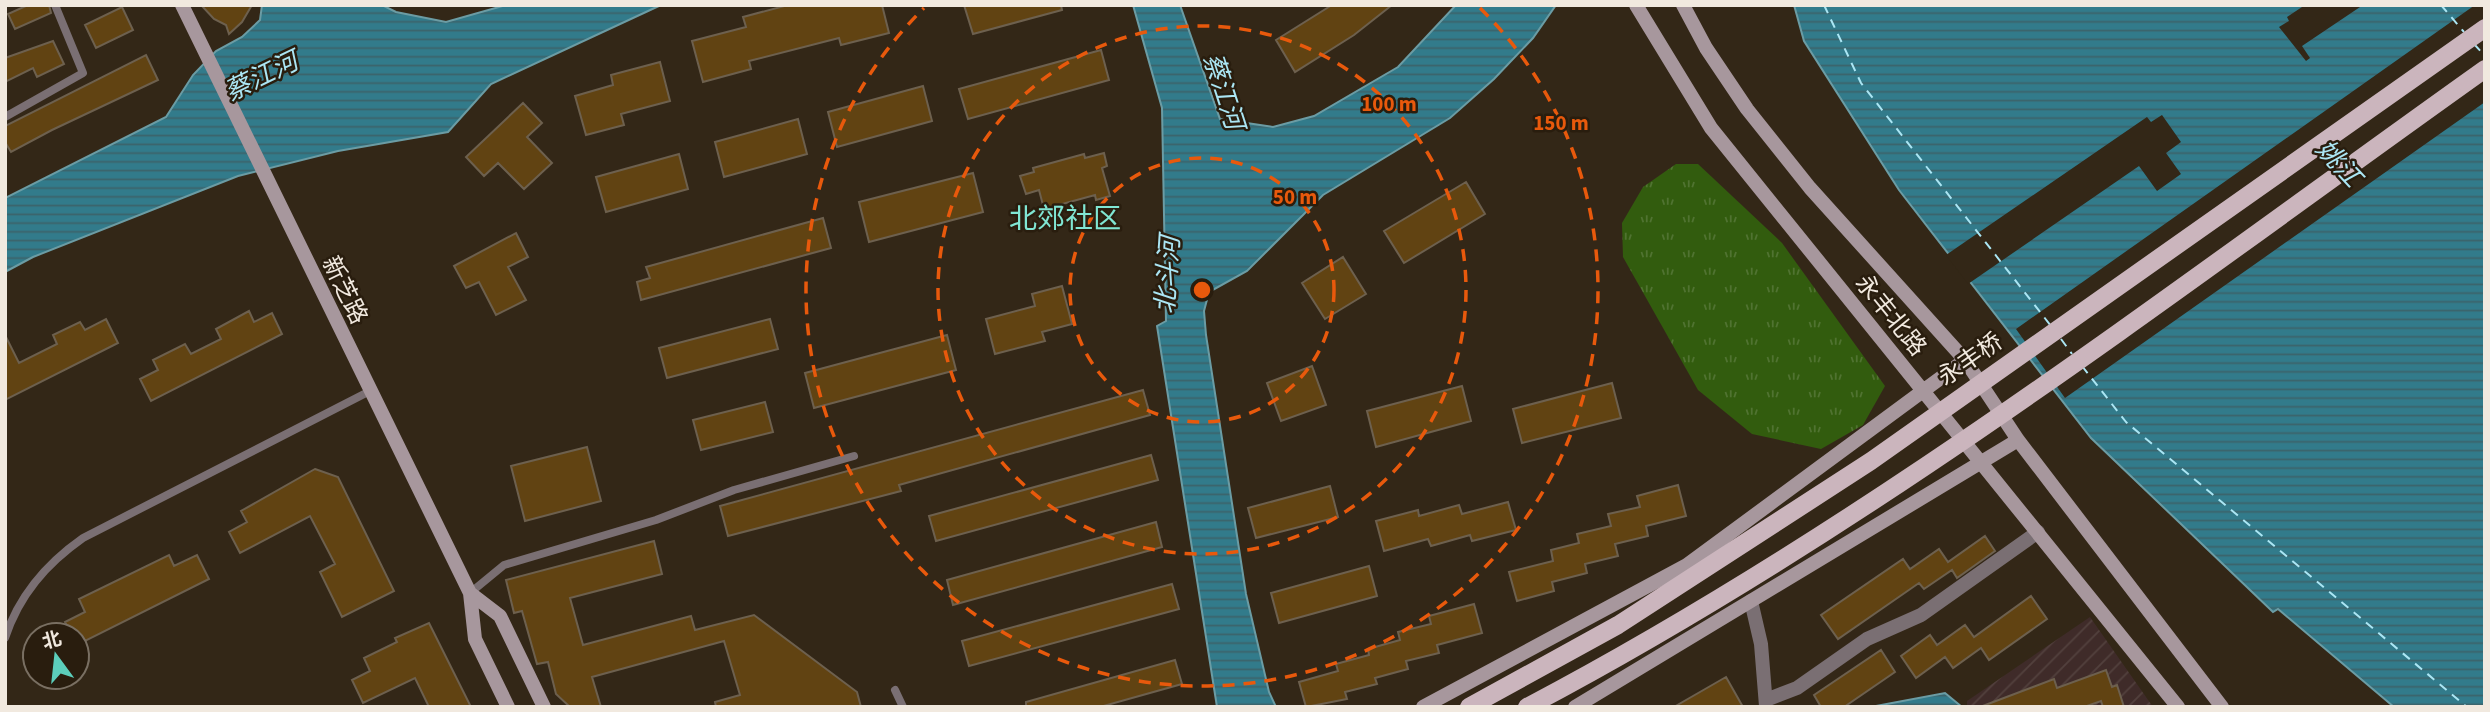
<svg xmlns="http://www.w3.org/2000/svg" width="2490" height="712" viewBox="0 0 2490 712" font-family="'Source Sans 3','Noto Sans SC',sans-serif">
<style>
.industrial{fill:url(#industrial-furrows)}
.park{fill:url(#park-tufts)}
.water{fill:url(#water-rules);stroke:#6b9ca4;stroke-width:2}
.pier{fill:#332717}
.lines{fill:none;stroke-linecap:round;stroke-linejoin:round}
.ferry{stroke:#abe6f4;stroke-width:2;stroke-dasharray:9 7;stroke-linecap:butt}
.building{fill:#614312;stroke:#6d604e;stroke-width:2}
.service{stroke:#7a6f73;stroke-width:8}
.minor{stroke:#7a6f73;stroke-width:14}
.secondary{stroke:#a7979d;stroke-width:14}
.primary-bridge{stroke:#cbb5bd;stroke-width:18}
.ring{fill:none;stroke:#e8590c;stroke-width:3.5;stroke-dasharray:12 9}
.labels{text-anchor:middle;stroke-width:5;stroke-linejoin:round;paint-order:stroke}
.street-label{font-size:24px;fill:#f1e9df;stroke:#291d0e}
.water-label{font-size:26px;font-style:italic;fill:#abe6f4;stroke:#291d0e}
.quarter-label{font-size:28px;fill:#80e6d3;stroke:#291d0e}
.centre{fill:#e8590c;stroke:#291d0e;stroke-width:3.5}
.ring-label{font-size:21px;text-anchor:middle;font-weight:bold;fill:#e8590c;stroke:#291d0e;stroke-width:5;stroke-linejoin:round;paint-order:stroke}
</style>
<defs>
<pattern id="industrial-furrows" width="10" height="10" patternUnits="userSpaceOnUse" patternTransform="scale(1.75)"><rect width="10" height="10" fill="#3f2b29"/><path d="M-1 1l2-2M0 10L10 0M9 11l2-2" fill="none" stroke="#52403d"/></pattern>
<pattern id="park-tufts" width="24" height="20" patternUnits="userSpaceOnUse" patternTransform="scale(1.75)"><rect width="24" height="20" fill="#325c0e"/><path d="M3 7l-1-3M5 7V3M7 7l1-3M15 17l-1-3M17 17v-4M19 17l1-3" fill="none" stroke="#507331"/></pattern>
<pattern id="water-rules" width="6" height="5" patternUnits="userSpaceOnUse" patternTransform="scale(1.75)"><rect width="6" height="5" fill="#327b8b"/><path d="M0 2.5h6" fill="none" stroke="#3c636b"/></pattern>
</defs>
<rect width="100%" height="100%" fill="#332717"/>
<path class="industrial" d="M2090,617L2153,707H1967V701Z"/>
<path class="park" d="M1676,164H1698L1782,243L1885,386L1863,425L1821,449L1752,434L1698,390L1623,257L1622,223L1643,187Z"/>
<path class="water" d="M262,5H382L396,12L446,22L506,5H661L491,84L448,132L338,151L238,176L33,257L5,272V198L166,117L193,75L216,51L242,37L260,20Z
M1133,5H1180L1220,119L1273,127L1314,116L1398,67L1456,5H1556L1533,38L1494,79L1450,118L1323,195L1247,271L1209,292L1204,311L1206,335L1246,594L1269,692L1276,707H1217L1157,326L1166,321L1162,108Z
M1794,5H2485V707H2394L2278,609L2273,612L2091,438L1899,190L1804,41Z
M1945,693L1962,707H1873L1876,706Z"/>
<path class="pier" d="M2305,5H2363L2302,46L2310,58L2306,61L2279,27L2289,21L2287,17Z
M2475,5H2485V102L2065,398L2016,329Z
M2162,115L2181,142L2166,153L2181,174L2157,191L2139,166L1968,284L1946,255L2147,117L2151,122Z"/>
<g class="lines">
<path class="ferry" d="M1824,5L1861,83L2051,326
M2441,5L2464,32
M2474,44L2485,56
M2061,339L2072,354
M2082,366L2126,422L2467,707"/>
</g>
<path class="building" d="M28,5H49L51,13L15,29L8,14Z
M201,5H252L242,22L229,34L226,25L214,19Z
M788,5H882L889,33L841,45L839,38L749,61L751,69L703,82L692,41L746,27L743,17Z
M964,5H1061L1062,10L973,34Z
M1332,5H1392L1354,35L1295,72L1276,40Z
M122,7L133,30L96,48L85,25Z
M53,41L64,64L37,77L33,68L5,82V58Z
M1101,50L1109,80L968,119L959,89Z
M146,55L158,80L52,130L11,152L5,142V126Z
M660,62L670,101L621,114L624,125L586,135L575,96L613,85L611,75Z
M923,86L932,121L837,147L828,112Z
M523,103L542,123L527,137L552,163L524,189L498,163L484,176L466,157Z
M798,119L807,154L724,177L715,142Z
M1104,153L1107,166L1102,168L1110,196L1096,200L1095,195L1044,209L1039,190L1026,194L1020,176L1034,172L1033,168L1084,154L1085,158Z
M679,154L688,189L606,212L596,177Z
M973,173L983,212L869,242L859,202Z
M1466,182L1485,214L1404,263L1384,231Z
M823,218L831,248L641,300L637,282L650,278L646,267Z
M516,233L528,257L508,267L526,300L496,315L479,282L466,288L454,266Z
M1343,257L1366,294L1325,319L1302,283Z
M1062,286L1072,324L1042,332L1045,341L995,354L986,319L1035,306L1032,294Z
M249,311L254,322L272,313L282,334L151,401L140,379L158,370L153,360L185,344L191,354L221,339L216,329Z
M106,319L118,343L5,400V335L19,363L57,344L53,335L80,322L85,330Z
M770,319L778,349L667,378L659,348Z
M947,335L956,370L814,408L805,373Z
M1312,366L1326,405L1281,421L1267,383Z
M1612,383L1621,418L1522,443L1513,409Z
M1462,386L1471,421L1376,447L1367,411Z
M1143,390L1150,415L899,485L901,491L728,536L720,506Z
M765,402L773,432L701,450L693,420Z
M587,447L601,501L525,521L511,466Z
M1151,455L1158,480L936,541L929,516Z
M315,469L338,477L394,591L342,617L320,572L335,564L310,516L240,553L229,532L247,522L241,511Z
M1678,485L1686,516L1646,526L1648,536L1615,544L1618,556L1585,564L1587,573L1552,582L1554,591L1517,601L1509,572L1553,561L1551,550L1579,543L1577,534L1611,526L1608,514L1640,507L1637,496Z
M1330,486L1338,517L1256,538L1248,508Z
M1508,502L1516,530L1472,541L1470,535L1431,546L1428,539L1384,551L1376,521L1418,510L1419,516L1459,505L1462,514Z
M1156,522L1162,547L953,605L947,580Z
M1985,536L1995,551L1957,578L1952,570L1924,589L1919,583L1838,639L1821,615L1903,559L1910,569L1939,549L1948,562Z
M654,541L662,574L570,598L583,645L691,616L695,630L754,615L857,692L861,707H716L715,702L740,695L724,641L592,677L601,707H570L556,694L548,662L537,664L522,611L514,613L506,580Z
M169,555L174,566L197,555L209,579L77,645V635H72L65,622L85,612L79,599Z
M1369,566L1377,596L1279,623L1271,593Z
M1172,584L1179,609L969,666L962,641Z
M2031,596L2047,619L1989,660L1981,648L1953,668L1945,657L1916,678L1901,656L1930,635L1937,645L1965,625L1974,637Z
M1474,604L1482,633L1437,645L1439,653L1406,661L1408,669L1375,678L1377,684L1345,692L1347,699L1306,707L1299,682L1338,671L1336,664L1369,655L1368,649L1400,640L1398,632L1431,624L1429,616Z
M429,623L471,707H429L415,678L363,703L352,680L370,671L364,658L397,642L395,638Z
M1881,650L1895,672L1844,707H1821L1814,695Z
M1175,660L1182,684L1100,707H1026V702Z
M2106,670L2112,687L2117,685L2124,707H2103L2101,701L2084,707H1980L2054,679L2057,688Z
M1726,677L1743,707H1674Z"/>
<g class="lines">
<path class="service" d="M5,117L83,73L55,5
M470,593L504,565L656,520L734,490L854,456
M5,638C19,595 46,564 83,538L370,391
M895,690L903,707"/>
<path class="minor" d="M1751,601L1761,644L1766,706
M1766,700L1797,688L1867,639L1921,615L2038,532"/>
<path class="secondary" d="M182,5L470,593L475,639L508,707
M1636,5L1711,128L2178,707
M1683,5L1706,48L1747,109L1810,188L1965,360L2018,440L2222,707
M470,593L500,616L544,707
M1423,707L1687,565L1965,360
M1575,707L2018,440"/>
<path class="primary-bridge" d="M1469,707L1618,625L1871,461L2485,28
M1527,707C1867,528 2173,291 2485,69"/>
</g>
<g class="ring">
<circle cx="1202" cy="290" r="132"/>
<circle cx="1202" cy="290" r="264"/>
<path d="M1480 8A396 396 0 1 1 924 8"/>
</g>
<g class="labels">
<g class="street-label">
<text transform="translate(345 290) rotate(64)" y="8">新芝路</text>
<text transform="translate(1891 315) rotate(51)" y="8">永丰北路</text>
<text transform="translate(1970 359) rotate(-35)" y="8">永丰桥</text>
</g>
<g class="water-label">
<text transform="translate(261 76) rotate(-26)" y="9">蔡江河</text>
<text transform="translate(1224 91) rotate(72)" y="9">蔡江河</text>
<text transform="translate(2339 163) rotate(47)" y="9">姚江</text>
<text transform="translate(1167 275) rotate(-86)" y="9">北斗河</text>
</g>
<g class="quarter-label">
<text x="1065" y="228">北郊社区</text>
</g>
</g>
<circle cx="1202" cy="290" r="10" class="centre"/>
<g class="ring-label">
<text x="1389" y="111">100 m</text>
<text x="1561" y="130">150 m</text>
<text x="1295" y="204">50 m</text>
</g>
<rect width="2490" height="712" fill="none" stroke="#f1e9df" stroke-width="14"/>
<g transform="translate(56 656) rotate(345)"><circle r="33" fill="#291d0e" stroke="#796f62" stroke-width="2"/>
<path d="M0-5L12 26L0 18L-12 26Z" fill="#5ccebb"/>
<text y="-10" font-size="19" font-weight="bold" text-anchor="middle" fill="#f1e9df">北</text>
</g>
</svg>
